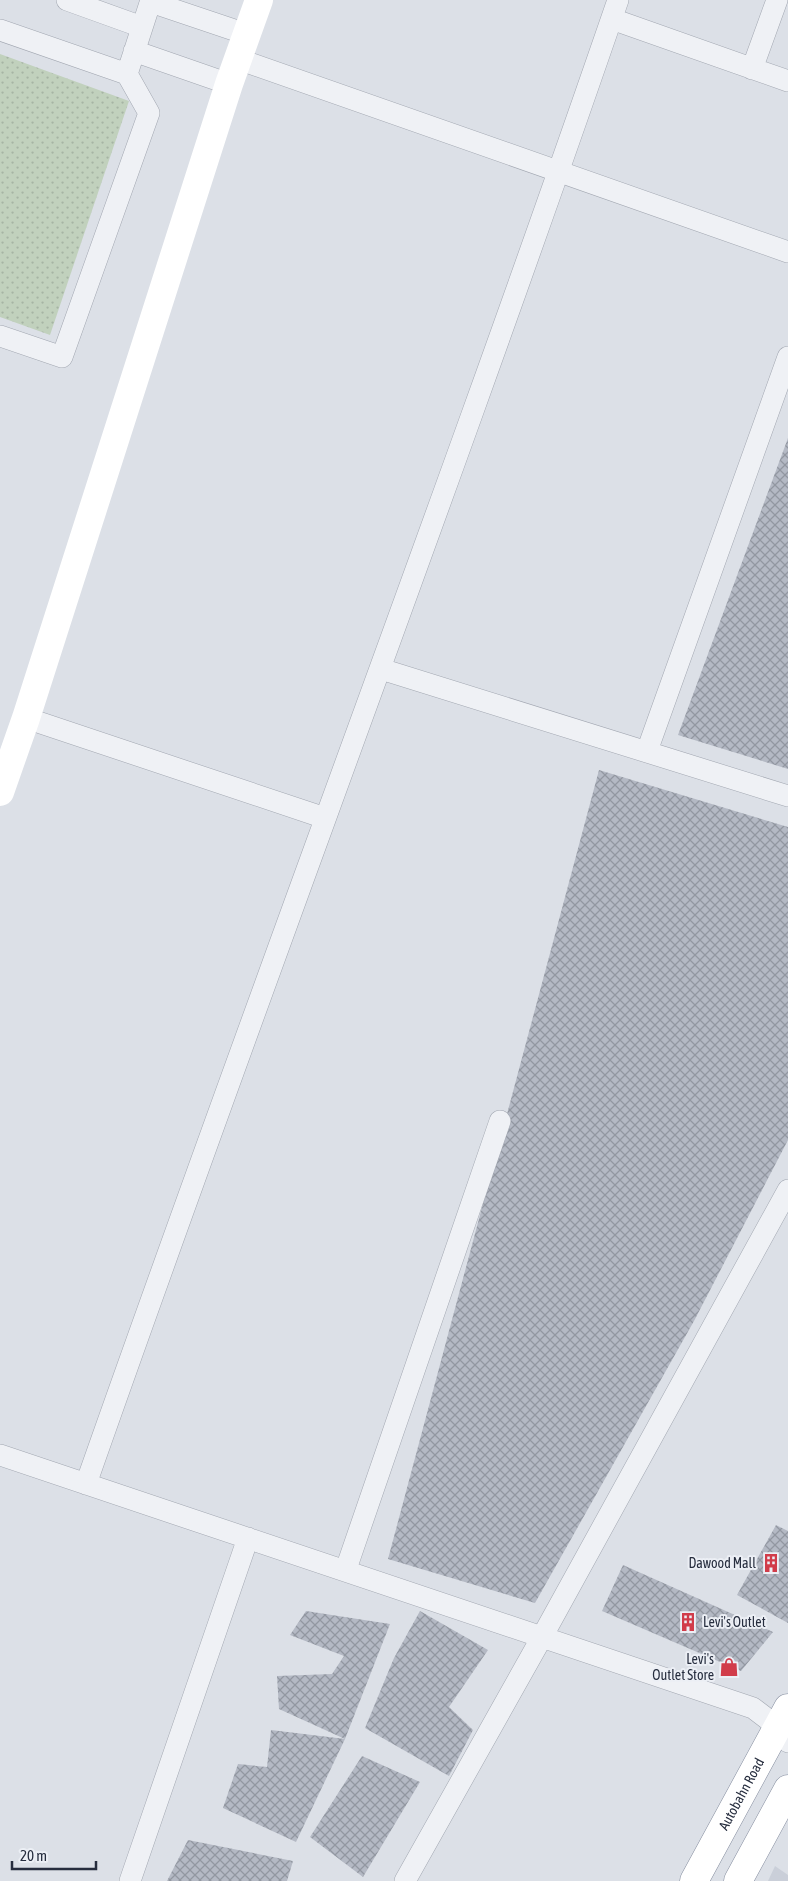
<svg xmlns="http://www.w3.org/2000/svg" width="788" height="1881" viewBox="0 0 788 1881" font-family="'Asap Condensed',sans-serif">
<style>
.built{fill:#cacfd9}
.green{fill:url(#green-dots)}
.building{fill:url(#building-cross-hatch)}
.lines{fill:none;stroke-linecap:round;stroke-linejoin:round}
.street-casing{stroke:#a2a7b1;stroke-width:22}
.highway-casing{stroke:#848c9e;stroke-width:29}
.street{stroke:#eff1f5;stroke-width:21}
.secondary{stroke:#fff;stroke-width:28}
.highway{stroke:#fff;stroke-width:28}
.labels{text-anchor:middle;stroke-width:4;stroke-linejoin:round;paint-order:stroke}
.poi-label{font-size:14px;fill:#262d3e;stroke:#eceff5;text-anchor:end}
.street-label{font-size:14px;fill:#262d3e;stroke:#eceff5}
</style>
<defs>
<pattern id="green-dots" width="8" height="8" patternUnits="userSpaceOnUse" patternTransform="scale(1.25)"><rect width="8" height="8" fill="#c1d1bd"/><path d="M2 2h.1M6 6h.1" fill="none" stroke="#a6b4a4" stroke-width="1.8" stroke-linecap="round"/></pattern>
<pattern id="building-cross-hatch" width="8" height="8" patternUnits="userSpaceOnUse" patternTransform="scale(1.25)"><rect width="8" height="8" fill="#b4b9c4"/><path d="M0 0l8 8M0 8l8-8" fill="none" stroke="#9297a1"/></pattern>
</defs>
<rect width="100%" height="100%" fill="#dce0e7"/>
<path class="built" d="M775,1866L788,1875V1881H768Z"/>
<path class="green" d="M0,54L129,101L50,335L0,317Z"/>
<path class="building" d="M788,438V769L678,735Z
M599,770L788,827V1140L694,1321L535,1603L388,1559Z
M776,1525L788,1531V1623L737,1595Z
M623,1565L773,1632L741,1671L602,1611Z
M306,1611L390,1624L345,1739L279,1709L277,1676L332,1674L344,1656L290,1635Z
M420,1611L488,1650L449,1707L473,1730L449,1776L365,1728L394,1658Z
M271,1730L345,1739L296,1842L223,1808L238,1764L267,1767Z
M362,1756L420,1782L363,1877L310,1837Z
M188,1840L293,1861L287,1881H167Z"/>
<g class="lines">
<g class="street-casing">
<path id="street" d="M67,0L142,27
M151,2L246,34
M612,19L788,81
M0,30L127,74
M134,51L229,84
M238,59L788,252
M752,69L777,0
M0,336L62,357L149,113L127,74L151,0
M381,669L788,796
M26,718L325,818
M647,751L788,357
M0,1455L753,1708L778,1727L788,1742
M86,1484C260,988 447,497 618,0
M346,1569L500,1121
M130,1881L248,1538
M405,1881L542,1637L788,1190"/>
</g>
<g class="highway-casing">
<g id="highway">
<path id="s1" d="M694,1881L788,1708"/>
<path d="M738,1881L788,1789"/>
</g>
</g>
<use href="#street" class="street"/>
<path class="secondary" d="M0,792L26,718L229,84L259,0"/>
<use href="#highway" class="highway"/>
</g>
<defs>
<g id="building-bare" transform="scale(1.5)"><path d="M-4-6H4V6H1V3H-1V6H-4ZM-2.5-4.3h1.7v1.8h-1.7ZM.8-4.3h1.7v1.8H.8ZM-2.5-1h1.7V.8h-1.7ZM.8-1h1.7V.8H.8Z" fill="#d13c4a" stroke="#eceff5" stroke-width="2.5" paint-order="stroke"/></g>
<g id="shop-bare" transform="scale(1.5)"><path d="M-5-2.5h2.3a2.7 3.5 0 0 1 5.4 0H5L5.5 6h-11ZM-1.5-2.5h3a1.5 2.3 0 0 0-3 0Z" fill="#d13c4a" stroke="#eceff5" stroke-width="2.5" paint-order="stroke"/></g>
</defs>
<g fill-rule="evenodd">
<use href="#building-bare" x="771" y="1563"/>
<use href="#building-bare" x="688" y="1622"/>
<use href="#shop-bare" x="729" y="1667"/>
</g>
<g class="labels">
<g class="poi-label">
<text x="756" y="1568">Dawood Mall</text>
<text x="703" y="1627" text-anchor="start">Levi's Outlet</text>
<text x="714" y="1664">Levi's<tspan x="714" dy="16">Outlet Store</tspan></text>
</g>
<g class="street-label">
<text dy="5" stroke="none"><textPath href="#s1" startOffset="99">Autobahn Road</textPath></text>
</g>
</g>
<path d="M12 1861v8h84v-8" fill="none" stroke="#262d3e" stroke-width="2.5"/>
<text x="20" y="1861" font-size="15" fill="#262d3e" stroke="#eceff5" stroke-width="4" paint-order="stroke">20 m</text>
</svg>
